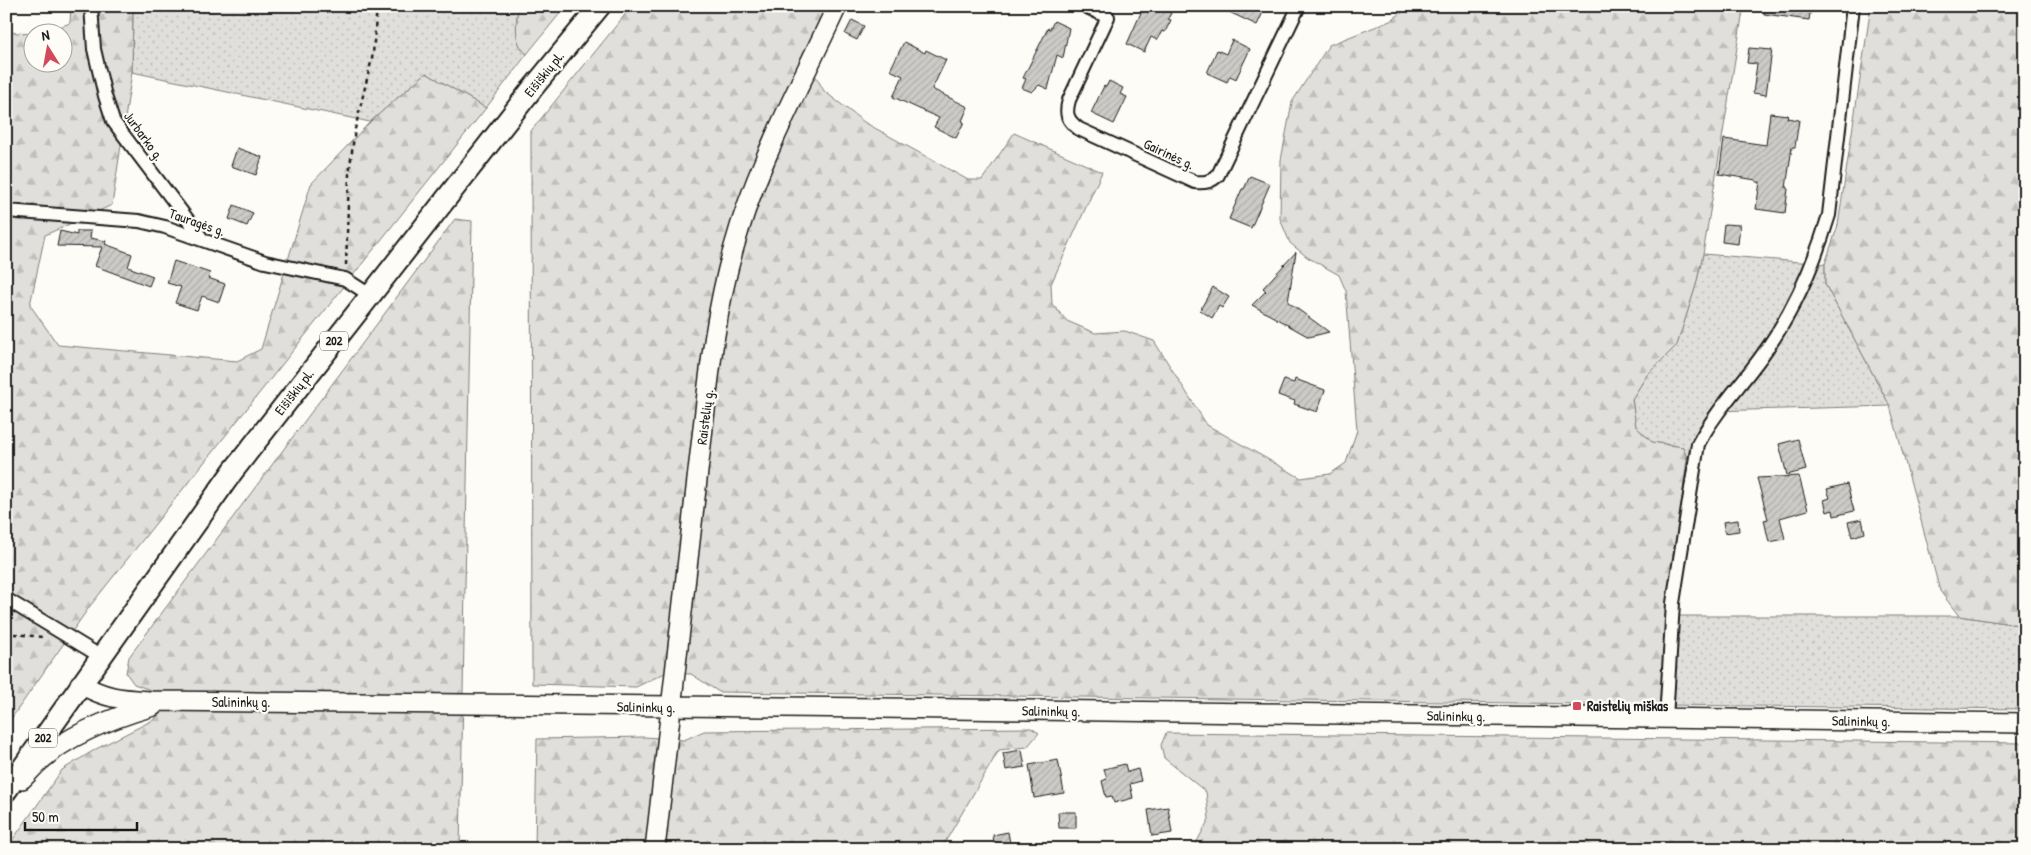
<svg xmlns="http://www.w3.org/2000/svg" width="2031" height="855" viewBox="0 0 2031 855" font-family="'Patrick Hand',sans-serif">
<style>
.grass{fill:url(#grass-dots);stroke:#7e7e7c}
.forest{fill:url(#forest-firs);stroke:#7e7e7c}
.building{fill:url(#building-hatch);stroke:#1c1c1c}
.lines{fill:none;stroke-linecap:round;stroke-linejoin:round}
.minor-casing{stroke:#1c1c1c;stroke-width:16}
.secondary-casing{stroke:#1c1c1c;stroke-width:22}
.primary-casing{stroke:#1c1c1c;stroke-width:24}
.path{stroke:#1c1c1c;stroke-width:2.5;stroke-dasharray:4 4;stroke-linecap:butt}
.minor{stroke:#fdfcf7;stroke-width:12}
.secondary{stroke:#fdfcf7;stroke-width:19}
.primary{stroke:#fdfcf7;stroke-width:20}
.poi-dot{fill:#d1495b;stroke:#fdfcf7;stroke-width:2}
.labels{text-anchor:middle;stroke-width:4.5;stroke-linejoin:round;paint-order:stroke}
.shield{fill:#fdfcf7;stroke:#605f5e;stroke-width:1}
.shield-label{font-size:12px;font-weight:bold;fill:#1c1c1c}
.street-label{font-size:14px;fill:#1c1c1c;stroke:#fdfcf7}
.poi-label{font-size:14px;font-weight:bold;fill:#1c1c1c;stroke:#fdfcf7;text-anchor:start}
</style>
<defs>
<pattern id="grass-dots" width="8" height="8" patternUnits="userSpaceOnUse" patternTransform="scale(1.25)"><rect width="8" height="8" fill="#e0dfdb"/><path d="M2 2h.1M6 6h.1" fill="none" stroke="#c0bfbb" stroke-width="1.8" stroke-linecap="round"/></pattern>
<pattern id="forest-firs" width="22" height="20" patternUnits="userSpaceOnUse" patternTransform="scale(1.25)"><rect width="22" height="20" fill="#e0dfdb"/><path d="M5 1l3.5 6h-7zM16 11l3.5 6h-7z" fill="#c0bfbb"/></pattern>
<pattern id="building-hatch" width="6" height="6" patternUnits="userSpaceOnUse" patternTransform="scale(1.25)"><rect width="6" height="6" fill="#cccbc8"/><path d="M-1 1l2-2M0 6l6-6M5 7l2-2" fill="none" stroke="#afaeab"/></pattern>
</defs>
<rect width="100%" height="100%" fill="#fdfcf7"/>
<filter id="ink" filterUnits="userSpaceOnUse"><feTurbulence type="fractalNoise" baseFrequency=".02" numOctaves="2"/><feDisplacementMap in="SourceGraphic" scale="10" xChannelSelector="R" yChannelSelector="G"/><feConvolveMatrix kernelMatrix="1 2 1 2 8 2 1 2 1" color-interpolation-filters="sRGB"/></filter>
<g filter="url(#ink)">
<path class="grass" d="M133,6H518C517,23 512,42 527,54L486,108L426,73L370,122L132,72Z
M1703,254L1825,264V284L1890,406L1713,411C1698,425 1692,440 1687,459L1683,447L1652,442L1636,427L1632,399L1647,375L1677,345L1696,285Z
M1667,616H1959L2025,626V709L1660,705Z"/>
<path class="forest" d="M71,6H133L132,72L112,205L45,235L30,305L58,345L237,361L261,349L311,184L370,122L426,73L486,108L90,606L6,726V32L32,34V62H62V32H47L70,23Z
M518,6H566L527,54C512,42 517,23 518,6Z
M632,6H844L813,71L824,91L864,122L968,180H982L1014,133L1102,172L1051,284L1052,304L1067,321L1095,333L1125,331L1154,341L1207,425L1301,478L1330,474L1346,463L1357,430L1346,291L1339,275L1307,257L1290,243L1280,219L1281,160L1292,102L1329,45L1390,21L1411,6H1741L1743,11L1703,254L1696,285L1677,345L1647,375L1632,399L1636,427L1652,442L1683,447L1687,459L1667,616L1660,705L719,692L691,674L665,673L636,687L532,684L531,131Z
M1871,6H2025V626L1959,616L1940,591L1890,406L1825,284V264L1838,225Z
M455,219L472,221L460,849H6L62,770L96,749L155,719L162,705L159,693L134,684L126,673L129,657Z
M1031,728L1039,733L1027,747L999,750L941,849H535L537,739L645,737L684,740L704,731Z
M1166,733L2025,743V849H1193L1209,819L1206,792L1164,758L1161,745Z"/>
<path class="building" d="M1144,6H1157L1171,13L1168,19L1171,20L1165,32L1162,31L1157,40L1151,37L1144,52L1127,44Z
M1216,6H1266L1257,25Z
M1765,6H1811L1809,20L1764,14Z
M852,20L864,26L857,40L845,34Z
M1054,21L1069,28L1063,58L1057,55L1048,89L1039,85L1032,92L1022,88L1026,79L1023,78L1048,28L1050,29Z
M1232,40L1250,49L1236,79L1230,76L1227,82L1207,73L1217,50L1226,54Z
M904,42L925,53L926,50L946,60L932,89L968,107L962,121L964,122L956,138L934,127L939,118L893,97L903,76L890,70Z
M1749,48L1772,50L1766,95L1753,93L1757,64L1747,63Z
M1109,81L1123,88L1120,94L1127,97L1114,124L1091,113L1104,86L1106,87Z
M1770,113L1788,115L1787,118L1799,120L1795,147H1792L1786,188L1788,189L1785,213L1756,209L1760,182H1756V180L1719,174L1724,139L1766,145Z
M237,148L262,157L256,175L231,166Z
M1250,176L1270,184L1251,228L1229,219L1242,189H1244Z
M234,205L253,213L247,226L229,219Z
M1724,224L1740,225L1738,244L1722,242Z
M60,231L77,235V231H91L90,238L106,241L105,244L132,254L128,267L153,276L149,286L95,266L102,247L57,246Z
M1296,252L1288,302L1329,332L1309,337L1252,305L1266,291L1263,288Z
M174,261L210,273L208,278L225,284L219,302L202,296L197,310L175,303L181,287L167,283Z
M1213,287L1229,297L1222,308L1219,306L1212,318L1200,310Z
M1295,379L1325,390L1317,412L1294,404L1295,401L1278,395L1284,380L1294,383Z
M1798,439L1806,470L1787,475L1779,444Z
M1799,476L1808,510L1780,518L1785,539L1769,542L1764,520L1768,519L1757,478Z
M1847,484L1854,511L1834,516L1833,510L1827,512L1824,500L1830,498L1827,489Z
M1862,519L1865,533L1852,537L1848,522Z
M1738,520L1739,531L1725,533L1723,522Z
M1022,750L1025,767L1006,770L1003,753Z
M1058,760L1064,793L1034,798L1029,765Z
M1125,764L1127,772L1138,769L1141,781L1130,784L1133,798L1114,803L1112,796L1106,797L1102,781L1107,779L1104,769Z
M1168,807L1172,833L1152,836L1148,810Z
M1058,812H1076V828H1059Z
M1008,832L1011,849H995L993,835Z"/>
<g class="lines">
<g class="minor-casing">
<path id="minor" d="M91,6L94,49L105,96L113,121L203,240
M1085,6L1108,17L1069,100C1065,114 1067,120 1079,129L1195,182C1205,183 1211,182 1218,175L1299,6
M6,211L139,221L165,227L265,262L345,279L370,295
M6,599L100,656
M1666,719L1673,603L1698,444C1715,412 1740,386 1761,357C1792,315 1814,265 1829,215L1853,6"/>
</g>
<g class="secondary-casing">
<path id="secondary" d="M80,684C108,699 120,699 151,701L881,708L2025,723
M22,779C28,773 34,766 41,760C71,733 115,717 153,706
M655,849C669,723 683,597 698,471C707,397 713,319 734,247C757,163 801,85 837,6"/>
</g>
<g class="primary-casing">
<path id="primary" d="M6,791L233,471L532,89L600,6"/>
</g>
<path class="path" d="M346,265L349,174L355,129L373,54L377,6
M6,633L42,637"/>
<use href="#minor" class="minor"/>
<use href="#secondary" class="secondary"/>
<use href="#primary" class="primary"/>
</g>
</g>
<rect class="poi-dot" x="1572" y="701" width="10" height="10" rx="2.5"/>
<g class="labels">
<g class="shield">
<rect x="320" y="331.5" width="28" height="19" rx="4"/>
<rect x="29" y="728.5" width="28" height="19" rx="4"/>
</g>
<g class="shield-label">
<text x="334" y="345">202</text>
<text x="43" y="742">202</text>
</g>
<g class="street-label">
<text transform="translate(544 74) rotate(-51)" y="5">Eišiškių pl.</text>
<text transform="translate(144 136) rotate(54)" y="5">Jurbarko g.</text>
<text transform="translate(1169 154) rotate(25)" y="5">Gairinės g.</text>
<text transform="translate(197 222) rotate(19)" y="5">Tauragės g.</text>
<text transform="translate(294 392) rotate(-52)" y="5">Eišiškių pl.</text>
<text transform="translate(705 417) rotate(-83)" y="5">Raistelių g.</text>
<text x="241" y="707">Salininkų g.</text>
<text transform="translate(646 707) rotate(1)" y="5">Salininkų g.</text>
<text transform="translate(1051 711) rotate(1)" y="5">Salininkų g.</text>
<text transform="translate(1456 716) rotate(1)" y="5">Salininkų g.</text>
<text transform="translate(1861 721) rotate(1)" y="5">Salininkų g.</text>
</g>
<g class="poi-label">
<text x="1587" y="711">Raistelių miškas</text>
</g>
</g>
<rect width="2031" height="855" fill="none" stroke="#fdfcf7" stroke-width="25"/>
<rect x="12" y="12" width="2006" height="830" fill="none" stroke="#1c1c1c" stroke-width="2" filter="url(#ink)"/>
<g transform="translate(48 48) rotate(349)"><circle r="24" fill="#fdfcf7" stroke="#a3a29f"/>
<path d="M0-4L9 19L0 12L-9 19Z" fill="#d1495b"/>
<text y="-8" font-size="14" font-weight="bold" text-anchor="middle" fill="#1c1c1c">N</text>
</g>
<path d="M25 822v8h112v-8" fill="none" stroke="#1c1c1c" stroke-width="2.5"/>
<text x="32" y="822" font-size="15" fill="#1c1c1c" stroke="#fdfcf7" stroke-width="4" paint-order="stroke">50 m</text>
</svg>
